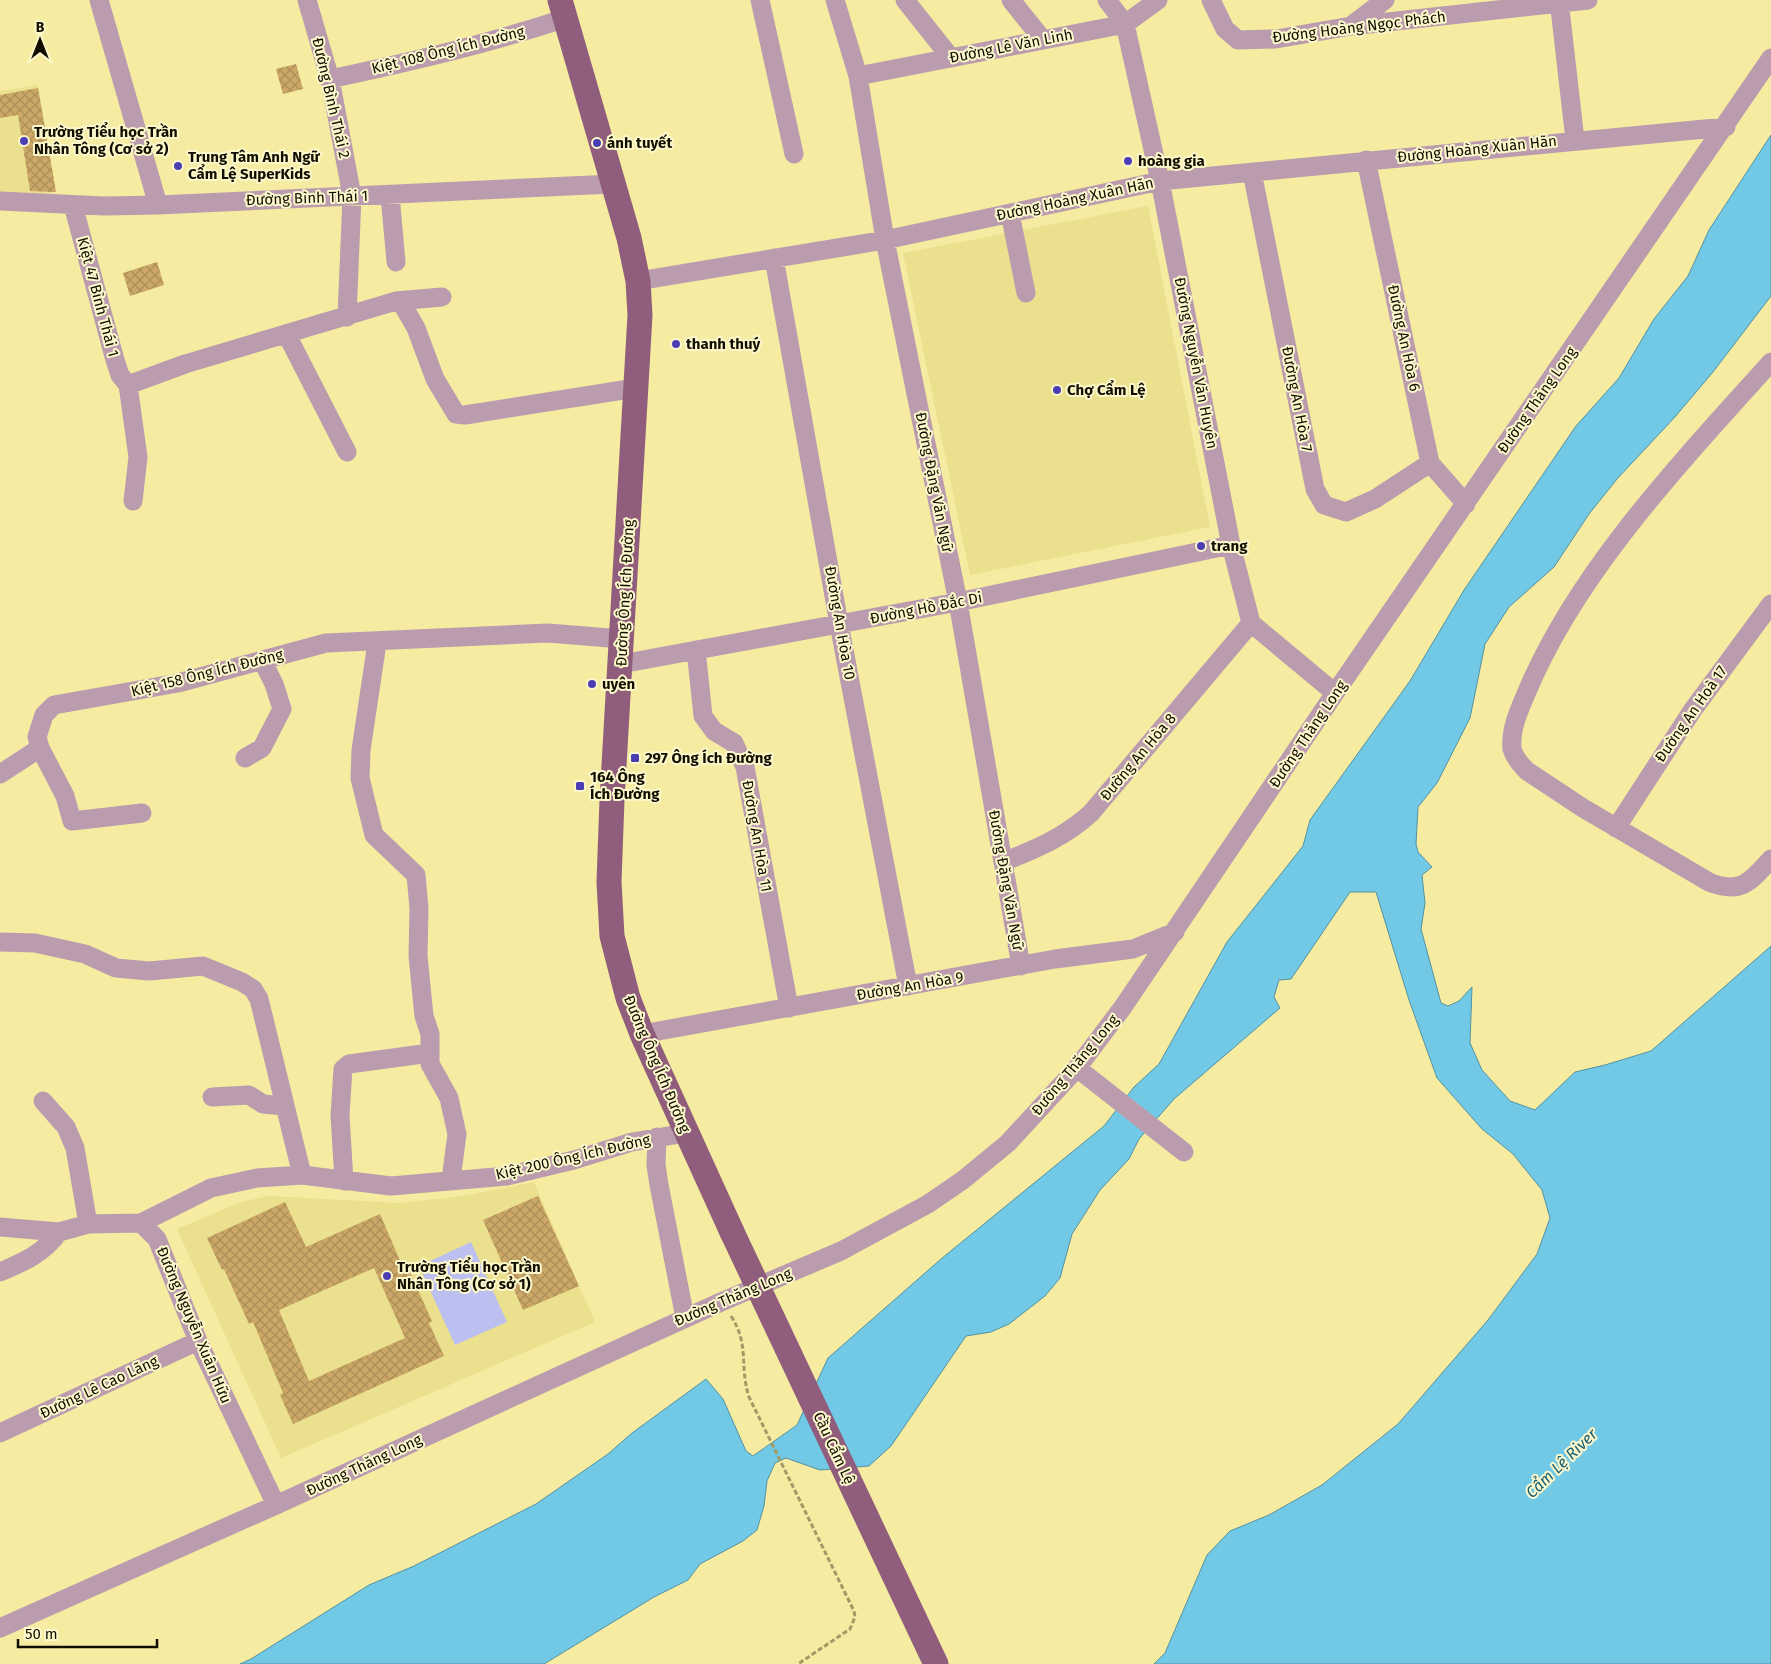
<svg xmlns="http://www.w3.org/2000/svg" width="1771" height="1664" viewBox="0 0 1771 1664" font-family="'Fira Sans',sans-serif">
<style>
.built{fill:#ebe08d}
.green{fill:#bcc0f0}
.water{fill:#72c9e6;stroke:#5591a1}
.building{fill:url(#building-cross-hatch);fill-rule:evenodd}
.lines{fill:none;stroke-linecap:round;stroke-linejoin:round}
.path{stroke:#a19a66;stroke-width:3;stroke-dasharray:5 2.5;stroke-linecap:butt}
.minor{stroke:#ba9cae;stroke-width:19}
.major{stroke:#905d7d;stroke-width:25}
.major-bridge{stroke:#905d7d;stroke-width:25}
.poi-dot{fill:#4b3eb5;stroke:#fdf8cc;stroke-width:2}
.labels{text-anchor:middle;stroke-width:4;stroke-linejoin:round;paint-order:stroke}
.street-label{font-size:15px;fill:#110e00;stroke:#fdf8cc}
.poi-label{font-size:15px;font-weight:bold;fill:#110e00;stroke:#fdf8cc;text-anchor:start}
.water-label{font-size:16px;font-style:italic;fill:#195f73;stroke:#fdf8cc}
</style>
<defs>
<pattern id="building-cross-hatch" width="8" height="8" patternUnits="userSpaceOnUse" patternTransform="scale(1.25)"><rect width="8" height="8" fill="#cca868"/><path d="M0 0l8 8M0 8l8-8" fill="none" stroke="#ae8f58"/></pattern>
</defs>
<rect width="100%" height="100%" fill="#f5eba1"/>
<path class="built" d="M38,85L56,192L31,198L0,197V91Z
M1148,206L1210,527L970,575L903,253Z
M534,1182L595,1322L281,1458L177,1229L241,1202L269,1196L399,1203L463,1196Z"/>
<path class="green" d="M471,1242L507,1322L455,1345L419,1266Z"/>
<path class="water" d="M1771,135V296L1713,372L1674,418L1617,479L1589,514L1554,567L1509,607L1485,644L1470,718L1437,783L1418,807L1416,844L1418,852L1432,867L1422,875L1425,903L1421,929L1441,1003L1448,1006L1459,1001L1472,987L1470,1043L1482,1070L1510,1101L1535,1110L1575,1072L1605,1065L1651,1051L1771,946V1664H1154L1165,1653L1207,1555L1230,1531L1269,1515L1322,1485L1398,1424L1488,1320L1537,1254L1550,1218L1542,1190L1513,1154L1482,1129L1437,1078L1409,1000L1376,892H1350L1291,979L1279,980L1274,997L1280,1008L1174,1099L1139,1139L1129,1159L1100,1190L1072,1234L1060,1278L1045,1296L1009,1324L991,1332L966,1336L891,1446L869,1466L820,1470L786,1458L775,1463L767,1481L764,1506L757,1530L743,1541L700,1564L688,1580L654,1597L544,1664H240L251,1659L369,1585L414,1566L536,1504L608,1454L632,1433L706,1379L723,1399L746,1451L753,1456L797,1425L828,1358L941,1259L1104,1126L1134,1087L1159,1064L1227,942L1303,846L1310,820L1410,681L1464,590L1576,426L1619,378L1654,319L1688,276L1709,230Z"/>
<path class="building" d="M296,64L303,89L283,94L276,69Z
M38,88L56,192H52L30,191L18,115L0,118V95Z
M157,262L164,285L130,296L123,273Z
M538,1196L579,1286L523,1310L483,1220Z
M285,1202L306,1247L380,1214L404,1270L408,1268L432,1321L429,1323L444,1356L293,1424L280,1395L283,1393L253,1322L249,1324L224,1269L222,1270L207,1238ZM374,1268L405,1338L309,1381L279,1310Z"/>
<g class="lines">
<path class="path" d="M731,1316C750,1345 739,1366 749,1397L854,1611L855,1617L850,1629L798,1664"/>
<path class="minor" d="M99,0L158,205
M307,0L330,79L352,196L347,317
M760,0L794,154
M835,0L858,76L885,240L958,602L1021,966
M905,0L951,58
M1011,0L1043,40
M1107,0L1125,24L1160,181L1231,545L1251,623L1335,693
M1211,0L1225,29L1238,40L1276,39L1351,26L1588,0
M1559,0L1575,140
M1352,25L1385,0
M858,76L1125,24L1158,0
M330,79C410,62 488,44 566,18
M1366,160L1430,463L1466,504
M1252,172L1315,489L1324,505L1346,512L1375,499L1430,463
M390,195L396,262
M0,201L104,206L158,205L613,184
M73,205L115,360L120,375L128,385
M1010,213L1026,293
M774,258L839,624L908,986
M638,281L885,240L1160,181L1726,127
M401,302L416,328L435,379L456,414L465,415L636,388
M287,335L347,452
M1771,362C1683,460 1576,572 1526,694C1519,710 1510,730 1512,749C1514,757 1521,765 1527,771L1583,808L1709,882C1741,895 1750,882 1771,859
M128,385L185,364L396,301L442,297
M128,385L138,457L133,501
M377,643L361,750L360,778L374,835L416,875L419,908L418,956L424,1016L430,1034V1064L449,1098L457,1134L451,1180
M696,650L703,716L714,731L734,743L745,767L789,1008
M621,664L958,602L1231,545
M245,758L262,748L282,709L274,684L262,660
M0,774L40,748
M142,813L72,821L65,796L40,748L37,737L44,715L54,705L178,683L326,643L548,633L622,639
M1616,828L1692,711L1771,604
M1003,862C1036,849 1065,837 1091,813L1251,623
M0,942L35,943L85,954L116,968L149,971L203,966L242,982L253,989L259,999L302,1175
M642,1034L1055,959L1133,949L1175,932
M1077,1068L1184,1152
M212,1097L249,1095L263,1104L285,1106
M43,1101L66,1127L75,1148L88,1224
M657,1137L656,1165L659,1185L685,1318
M344,1181L340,1115L343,1069L349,1064L430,1053
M141,1223L157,1239L198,1341L276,1505
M0,1227L59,1232L88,1224L141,1223L211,1188L257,1178L302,1175L391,1186L507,1176L574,1160L632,1142L686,1133
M0,1272C24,1262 44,1253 59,1232
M0,1433L198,1341
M0,1628L276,1505L721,1302L841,1251L928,1204L963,1180L1008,1143L1077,1068L1123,1007L1335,693L1771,58"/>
<path class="major" d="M560,0L629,238L638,281L640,315L612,800L609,882L612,936L628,998L642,1034L732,1232"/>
<path class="major-bridge" d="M732,1232L936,1664"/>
</g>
<g class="poi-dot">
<circle cx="24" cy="141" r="5"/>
<circle cx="597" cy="143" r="5"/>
<circle cx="1128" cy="161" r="5"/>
<circle cx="178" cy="166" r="5"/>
<circle cx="676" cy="344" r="5"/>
<circle cx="1057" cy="390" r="5"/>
<circle cx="1201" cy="546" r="5"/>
<circle cx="592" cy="684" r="5"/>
<rect x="630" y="753" width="10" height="10" rx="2.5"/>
<rect x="575" y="781" width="10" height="10" rx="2.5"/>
<circle cx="387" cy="1276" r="5"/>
</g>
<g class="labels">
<g class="street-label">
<text transform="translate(1359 27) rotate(-7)" y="5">Đường Hoàng Ngọc Phách</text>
<text transform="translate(1011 46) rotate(-11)" y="5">Đường Lê Văn Linh</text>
<text transform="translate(448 50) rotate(-14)" y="5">Kiệt 108 Ông Ích Đường</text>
<text transform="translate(331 98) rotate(77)" y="5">Đường Bình Thái 2</text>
<text transform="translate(1477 149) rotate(-6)" y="5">Đường Hoàng Xuân Hãn</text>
<text transform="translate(307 198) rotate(-2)" y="5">Đường Bình Thái 1</text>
<text transform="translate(1075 199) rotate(-12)" y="5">Đường Hoàng Xuân Hãn</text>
<text transform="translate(98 297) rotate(75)" y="5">Kiệt 47 Bình Thái 1</text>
<text transform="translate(1404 338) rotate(78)" y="5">Đường An Hòa 6</text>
<text transform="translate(1196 363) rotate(79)" y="5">Đường Nguyễn Văn Huyên</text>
<text transform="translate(1297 399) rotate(79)" y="5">Đường An Hòa 7</text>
<text transform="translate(1537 400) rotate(-55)" y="5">Đường Thăng Long</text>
<text transform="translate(934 482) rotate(79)" y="5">Đường Đặng Văn Ngữ</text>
<text transform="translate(625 593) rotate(-87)" y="5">Đường Ông Ích Đường</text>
<text transform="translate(926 608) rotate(-11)" y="5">Đường Hồ Đắc Di</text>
<text transform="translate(840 623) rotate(80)" y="5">Đường An Hòa 10</text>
<text transform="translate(207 673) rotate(-14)" y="5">Kiệt 158 Ông Ích Đường</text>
<text transform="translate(1691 714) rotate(-55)" y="5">Đường An Hoà 17</text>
<text transform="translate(1308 734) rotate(-56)" y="5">Đường Thăng Long</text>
<text transform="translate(1138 757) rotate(-50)" y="5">Đường An Hòa 8</text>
<text transform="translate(757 836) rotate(80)" y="5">Đường An Hòa 11</text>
<text transform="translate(1006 880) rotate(80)" y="5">Đường Đặng Văn Ngữ</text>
<text transform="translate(910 986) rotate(-10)" y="5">Đường An Hòa 9</text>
<text transform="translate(657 1064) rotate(67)" y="5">Đường Ông Ích Đường</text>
<text transform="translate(1075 1065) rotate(-50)" y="5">Đường Thăng Long</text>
<text transform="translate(573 1157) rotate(-13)" y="5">Kiệt 200 Ông Ích Đường</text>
<text transform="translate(733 1297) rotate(-23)" y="5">Đường Thăng Long</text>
<text transform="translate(194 1325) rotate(67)" y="5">Đường Nguyễn Xuân Hữu</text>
<text transform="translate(99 1387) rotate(-25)" y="5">Đường Lê Cao Lãng</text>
<text transform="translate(834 1448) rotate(65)" y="5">Cầu Cẩm Lệ</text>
<text transform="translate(364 1465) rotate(-25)" y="5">Đường Thăng Long</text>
</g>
<g class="poi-label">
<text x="34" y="137">Trường Tiểu học Trần<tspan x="34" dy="17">Nhân Tông (Cơ sở 2)</tspan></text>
<text x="607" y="148">ánh tuyết</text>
<text x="188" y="162">Trung Tâm Anh Ngữ<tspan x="188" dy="17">Cẩm Lệ SuperKids</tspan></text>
<text x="1138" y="166">hoàng gia</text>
<text x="686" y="349">thanh thuý</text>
<text x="1067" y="395">Chợ Cẩm Lệ</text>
<text x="1211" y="551">trang</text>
<text x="602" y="689">uyên</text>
<text x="645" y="763">297 Ông Ích Đường</text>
<text x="590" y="782">164 Ông<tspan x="590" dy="17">Ích Đường</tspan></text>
<text x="397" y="1272">Trường Tiểu học Trần<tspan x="397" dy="17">Nhân Tông (Cơ sở 1)</tspan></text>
</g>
<g class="water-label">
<text transform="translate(1561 1463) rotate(-44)" y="6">Cẩm Lệ River</text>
</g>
</g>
<g transform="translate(40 40)" stroke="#fdf8cc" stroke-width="4" paint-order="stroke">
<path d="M0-4L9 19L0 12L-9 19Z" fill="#110e00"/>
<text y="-8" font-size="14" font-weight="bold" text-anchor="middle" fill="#110e00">B</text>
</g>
<path d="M18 1639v8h139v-8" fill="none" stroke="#110e00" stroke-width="2.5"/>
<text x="25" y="1639" font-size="15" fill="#110e00" stroke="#fdf8cc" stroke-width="4" paint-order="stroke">50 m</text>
</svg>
